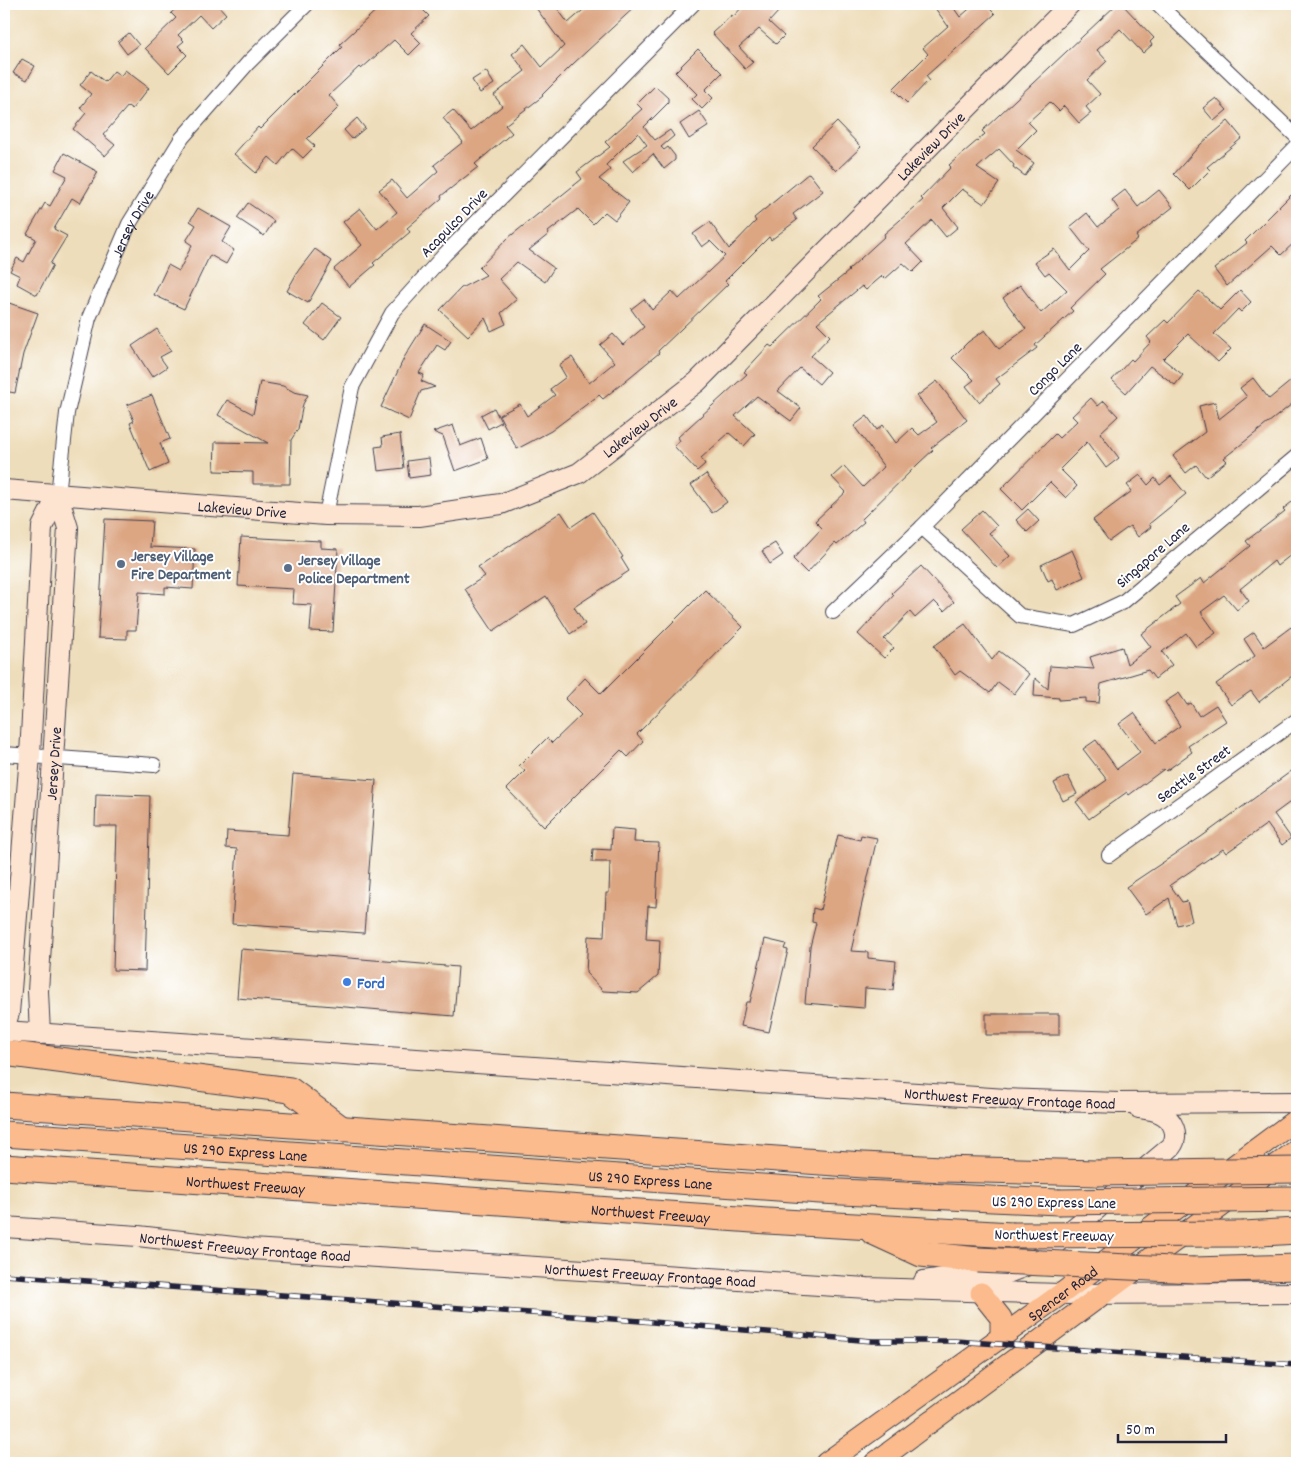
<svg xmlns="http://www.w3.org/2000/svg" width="1301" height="1467" viewBox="0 0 1301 1467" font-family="Dekko,sans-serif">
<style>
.building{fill:#dca683}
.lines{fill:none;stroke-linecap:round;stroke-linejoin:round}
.street-casing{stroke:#413e4e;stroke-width:16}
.secondary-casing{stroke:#413e4e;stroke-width:22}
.primary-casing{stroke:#413e4e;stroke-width:23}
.highway-casing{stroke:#413e4e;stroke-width:27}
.street{stroke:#fff;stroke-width:14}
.secondary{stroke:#fde4d1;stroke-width:20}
.primary{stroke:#fbbb8c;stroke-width:21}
.highway{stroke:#fbbb8c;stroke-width:25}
.rail-casing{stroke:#22223b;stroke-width:5.5}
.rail{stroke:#fff;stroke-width:4;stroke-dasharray:11;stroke-linecap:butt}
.highway-bridge-casing{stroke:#413e4e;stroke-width:27;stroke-linecap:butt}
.highway-bridge{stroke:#fbbb8c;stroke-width:25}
.service-dot{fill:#5c6f8a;stroke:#fff;stroke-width:2}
.shop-dot{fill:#3f7fe0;stroke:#fff;stroke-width:2}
.labels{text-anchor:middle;stroke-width:4;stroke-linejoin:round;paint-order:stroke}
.street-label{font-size:16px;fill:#22223b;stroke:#fff}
.service-label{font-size:16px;font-weight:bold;fill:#4e5e75;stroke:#fff;text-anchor:start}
.shop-label{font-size:16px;font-weight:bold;fill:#366cbe;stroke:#fff;text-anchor:start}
</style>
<rect width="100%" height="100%" fill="#fff"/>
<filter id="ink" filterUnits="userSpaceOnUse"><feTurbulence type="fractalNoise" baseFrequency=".02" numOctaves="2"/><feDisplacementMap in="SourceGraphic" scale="10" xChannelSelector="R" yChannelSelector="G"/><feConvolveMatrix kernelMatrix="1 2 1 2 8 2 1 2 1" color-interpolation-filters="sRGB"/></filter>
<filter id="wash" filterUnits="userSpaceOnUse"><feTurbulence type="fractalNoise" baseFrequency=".0096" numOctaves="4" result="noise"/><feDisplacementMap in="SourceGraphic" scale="20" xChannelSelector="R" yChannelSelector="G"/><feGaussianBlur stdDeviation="1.12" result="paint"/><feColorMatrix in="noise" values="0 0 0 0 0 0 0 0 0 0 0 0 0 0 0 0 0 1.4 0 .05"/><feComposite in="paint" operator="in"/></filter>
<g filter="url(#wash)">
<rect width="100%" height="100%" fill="#eeddba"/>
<g id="blocks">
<path class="building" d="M181,4H217L226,14L211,28L199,15L178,35L184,41L178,46L187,55L169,73L145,48L176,18L171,13Z
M383,4H417L429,16L411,33L421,43L409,55L394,40L361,69L359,67L329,95L339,107L307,139L315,146L303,158L292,148L278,165L269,157L256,173L234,154L258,127L260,129L342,47L340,44Z
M533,4H554L568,23L590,4H638L574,63L542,95L543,96L505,125L512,133L475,164L478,167L441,196L442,198L407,228L410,232L373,263L375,265L349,287L334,269L362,245L343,222L360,208L377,229L397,212L379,190L392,180L407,198L438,171L434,165L463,142L443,118L453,110L471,131L502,106L494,95L525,71L512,54L524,44L542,67L564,46Z
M745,4H770L779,11L769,22L784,36L776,44L759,29L739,47L753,62L745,69L712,33L732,15L733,17Z
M932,4H951L960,17L975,4H985L995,14L926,76L929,80L907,103L893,89L928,54L923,48L948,26Z
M1117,4H1122L1154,38L1150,42L1152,45L1143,53L1120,29L1097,50L1107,61L1087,80L1100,94L1086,107L1091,113L1079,123L1064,106L1059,111L1050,102L1028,122L1036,130L1016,150L1034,163L1025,176L1013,167L1014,165L999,149L977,168L999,183L984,204L962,189L943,208L958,227L946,237L932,220L906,244L923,262L913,272L903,263L885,279L882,276L866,290L862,286L817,323L830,336L811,356L829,372L819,384L800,368L778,391L801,408L791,421L757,396L735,416L755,434L744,446L729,433L701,458L705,464L697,471L674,446L680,441L678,437L747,374L744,372L769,345L772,347L821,299L818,296L849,271L848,270L885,236L884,234L923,200L921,198L951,167L949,165L985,134L982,131Z
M129,33L139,45L127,54L118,42Z
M698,49L722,73L705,90L713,98L702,109L692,99L697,94L675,72Z
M22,59L35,66L27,80L13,73Z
M125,70L149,88L132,109L128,106L103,135L115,145L105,156L73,129L86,113L80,108L91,94L80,85L91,71L105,82L114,71L121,76Z
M486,71L494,84L480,93L472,80Z
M655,86L668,98V103L644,127L655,140L670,130L674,136L661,147L664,150L668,147L675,156V160L664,169L653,154L633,172L623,161L647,145L638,133L606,165L610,170L599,179L629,202L615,220L605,212L593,224L578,209L548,232L549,234L529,250L554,268L545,282L517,262L499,279L517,299L501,313L506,324L491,331L485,318L468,336L440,310L461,288L486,275L479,268L508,238L582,179L577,172L610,147L605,142L642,109L637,104Z
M1216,98L1227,110L1214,121L1203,108Z
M699,111L709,126L689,139L680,124Z
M357,118L365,128L352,139L344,130Z
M1228,121L1242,138L1207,167L1210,170L1190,190L1174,174L1201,144Z
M837,122L861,147L836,171L812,146Z
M64,153L98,172L80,203L72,198L54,229L67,236L50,264L53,265L37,295L17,284L20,276L10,271L17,258L24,262L36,239L27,234L45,203L50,206L67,176L55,170Z
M809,173L823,191L793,214L797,220L771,240L769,237L725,281L728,284L658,351L659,353L603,399L599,395L551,431L517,449L499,415L520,404L527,416L555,395L550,389L566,377L559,365L572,357L589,383L615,362L600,345L613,334L623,345L644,327L631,309L644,299L652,310L672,291L679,299L725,256L710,241L702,247L693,234L710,222L729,249L756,221L754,218Z
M1125,190L1138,207L1159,190L1173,207L1136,236L1138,239L1100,269L1105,274L1070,308L1073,311L1035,345L1037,348L996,379L1000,384L979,402L966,386L974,380L952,358L968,342L985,330L999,349L1026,329L1003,298L1020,285L1041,313L1067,290L1049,272L1045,275L1035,262L1054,249L1070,270L1089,251L1070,227L1087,213L1098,227L1119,210L1112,200Z
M1291,195L1297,202V240L1281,255L1272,246L1227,286L1214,269L1247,243L1245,241Z
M248,203L274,221L264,236L237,218Z
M198,208L231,227L222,242L234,250L226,264L210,255L184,309L154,295L168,265L179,271L192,245L186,241L196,225L190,221Z
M315,249L332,261L308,303L287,291L298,271Z
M1240,290L1251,302L1241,312L1238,309L1214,334L1231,349L1218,362L1188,334L1163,359L1183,375L1175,385L1150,366L1126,393L1112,380L1131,359L1133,361L1151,342L1147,337L1165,320L1168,323L1199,291L1220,310Z
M9,303L38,313L23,354L15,393L4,391V318Z
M322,303L341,317L324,340L305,325Z
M425,324L451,341L445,350L437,345L419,373L424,375L421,381L435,387L421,391L409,420L381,407L405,356Z
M157,329L171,351L160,357L167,367L152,377L132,346Z
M1297,376V400L1224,458L1227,461L1206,477L1196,465L1186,473L1173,456L1205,432L1199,406L1215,402L1219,419L1247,397L1240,388L1253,378L1269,399Z
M937,381L967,420L931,448L933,450L919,463L862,519L864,522L837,545L835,543L807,573L793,559L822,528L815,521L846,492L832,477L844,466L863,487L884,467L854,426L867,416L877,430L883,425L896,443L912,428L919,435L937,422L917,396Z
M260,382L283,386L294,392L308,395L303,404L298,429L291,440L290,484H253V472L214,471L215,442L268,443L218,415L227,400L253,414Z
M152,395L170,439L160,443L168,464L150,472L130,423L134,421L127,405Z
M1091,398L1098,406L1104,401L1118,416L1100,433L1119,458L1106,468L1087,442L1060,469L1077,486L1066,498L1050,482L1022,510L1001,489L1055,434L1059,438L1077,421L1072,416Z
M494,408L501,422L488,429L481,415Z
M453,425L460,446L481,438L488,459L455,471L443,436L433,432Z
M400,434L404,468L378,471L375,447L383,446L382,437Z
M429,458L431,475L409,478L407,461Z
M706,474L727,502L712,513L691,485Z
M1140,475L1148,485L1155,478L1160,485L1171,476L1186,494L1149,524L1151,527L1138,537L1130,526L1109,541L1093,520L1132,491L1127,485Z
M1297,498V550L1277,566L1274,561L1240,589L1249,601L1237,610L1224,595L1201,612L1216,633L1196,647L1186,633L1162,652L1172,665L1155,679L1148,670L1101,684L1099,703L1086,702V698L1059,700V698L1034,696L1035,678L1048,689L1050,666L1094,669L1090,657L1122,647L1127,664L1151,647L1141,634L1180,604L1175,597L1201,578L1204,583L1250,546L1246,541L1285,511L1283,509Z
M1028,509L1039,521L1027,532L1016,520Z
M982,510L997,526L989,533L1010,556L997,568L961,529Z
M561,512L571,527L593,512L623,557L621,558L629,571L574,607L585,624L570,634L546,596L493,631L465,589L485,576L478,567Z
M105,519L152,521L150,547L195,549L193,589L165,587V594L139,592L136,630H127V639L98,638Z
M241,537L321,541V548L338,549L333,632L310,631L312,605L293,604L294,589L238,586Z
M775,543L783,555L770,564L762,551Z
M1072,550L1084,577L1057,590L1052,579L1048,581L1041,565Z
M921,566L954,602L944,611L934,601L915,618L910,612L884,639L894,648L884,658L858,634L894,595L892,593Z
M705,590L743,627L637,734L643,741L628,757L621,750L544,827L507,789L525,771L519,766L547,738L552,743L581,715L565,699L585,678L601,694Z
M965,624L992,660L999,651L1029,674L1014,694L998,682L990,693L960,671L955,675L934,646Z
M1291,627L1297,636V672L1259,702L1251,691L1231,705L1216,684L1255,656L1244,639L1254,632L1264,647Z
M1179,693L1187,705L1191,703L1199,716L1216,705L1226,721L1188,746L1192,752L1166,771L1164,769L1129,795L1127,792L1089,819L1076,802L1107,780L1083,749L1096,740L1117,769L1140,752L1119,724L1134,713L1156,743L1180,726L1165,702Z
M1297,767V797L1274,814L1291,838L1282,845L1267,824L1226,853L1223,849L1170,885L1182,902L1187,901L1192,921L1177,925L1169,898L1146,914L1126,887L1201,837Z
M293,774L376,780L364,933L232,924L237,849L226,848L227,831L288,835Z
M1068,776L1077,794L1063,801L1054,783Z
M96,794L150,796L145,971L113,970L117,826H95Z
M612,828L635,830L634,842L659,843L656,907L648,906L646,939L660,940L658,976L638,993L603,991L586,973L588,936L604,937L606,893H609L610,862H592L593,849L611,850Z
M838,835L860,840L861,835L877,838L851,951L868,952V958L896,961L893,990L865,988L864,1008L805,1003L810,947L816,923L812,922L813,908L820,910Z
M765,939L786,944L784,949L788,950L769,1032L741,1026L746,1002H750Z
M241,949L458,967L454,1016L237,998Z
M986,1014H1059V1035H986Z"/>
</g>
</g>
<g filter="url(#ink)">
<use href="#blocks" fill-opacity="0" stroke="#413e4e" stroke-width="1"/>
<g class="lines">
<g class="street-casing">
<g id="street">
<path d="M1158,4L1297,137"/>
<path id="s1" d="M58,495L67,413L89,318L129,224L182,138L248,63L307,4"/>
<path d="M326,515L352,387L392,313L445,254L693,4"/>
<path d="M922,527L1020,616L1074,625L1123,602L1297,456"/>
<path d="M833,612L922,527L1297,146"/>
<path d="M4,754L154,765"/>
<path d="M1109,855L1297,720"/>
</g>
</g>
<g class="secondary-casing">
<g id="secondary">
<path id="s2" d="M4,490L326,515L419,516L501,504L579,473L697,382L1070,4"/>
<path d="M4,1029L9,1013L11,990L30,755L42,527L58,495"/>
<path id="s3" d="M4,1031L1006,1099L1119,1103L1297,1102"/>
<path id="s4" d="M40,1034L38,991L68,528L58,495"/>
<path id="s5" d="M4,1227L138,1236L251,1249L867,1288L1061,1294L1297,1293"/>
<path d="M924,1281L965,1275L1005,1274L1031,1264L1171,1147C1180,1135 1173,1119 1160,1113C1154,1110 1146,1109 1139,1108"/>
</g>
</g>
<g class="primary-casing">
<g id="primary">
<path d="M981,1293L1001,1318V1337"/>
<path id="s6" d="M826,1463L1061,1294L1297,1119"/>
<path d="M875,1463L1297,1150"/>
</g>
</g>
<g class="highway-casing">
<g id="highway">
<path d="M4,1053L290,1090L342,1129"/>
<path d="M4,1105L863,1165L942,1169L1097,1173"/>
<path id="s7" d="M4,1134L820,1191L1058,1202"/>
<path id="s8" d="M4,1167L767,1221L1012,1235"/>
<path d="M873,1232L921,1254L978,1260"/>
<path d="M1244,1234L1297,1231"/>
<path d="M1194,1270L1297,1267"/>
</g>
</g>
<use href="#street" class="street"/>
<use href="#secondary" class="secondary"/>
<use href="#primary" class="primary"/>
<use href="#highway" class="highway"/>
<g class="rail-casing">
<path id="rail" d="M4,1275L641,1321L872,1341H955L1297,1365"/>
</g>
<use href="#rail" class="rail"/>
<g class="highway-bridge-casing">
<path id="highway-bridge" d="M1097,1173L1297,1170
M1058,1202L1293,1199
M1012,1235L1244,1234
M978,1260L1194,1270"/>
</g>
<use href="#highway-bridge" class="highway-bridge"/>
</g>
</g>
<g class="service-dot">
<circle cx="121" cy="564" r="5"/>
<circle cx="288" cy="568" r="5"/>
</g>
<circle class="shop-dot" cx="347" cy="982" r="5"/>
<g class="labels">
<g class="street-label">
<text dy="6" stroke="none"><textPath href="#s2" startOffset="1064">Lakeview Drive</textPath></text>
<text transform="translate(453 222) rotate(-46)" y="6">Acapulco Drive</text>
<text dy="6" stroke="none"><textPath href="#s1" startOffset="284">Jersey Drive</textPath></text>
<text transform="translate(1054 368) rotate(-45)" y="6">Congo Lane</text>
<text dy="6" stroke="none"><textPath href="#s2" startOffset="659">Lakeview Drive</textPath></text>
<text dy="6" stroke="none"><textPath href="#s2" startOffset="239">Lakeview Drive</textPath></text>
<text transform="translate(1152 554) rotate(-41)" y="6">Singapore Lane</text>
<text dy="6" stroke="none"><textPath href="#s4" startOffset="271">Jersey Drive</textPath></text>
<text transform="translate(1193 773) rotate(-36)" y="6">Seattle Street</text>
<text dy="6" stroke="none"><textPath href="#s3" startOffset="1008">Northwest Freeway Frontage Road</textPath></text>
<text dy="6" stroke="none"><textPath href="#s7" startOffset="242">US 290 Express Lane</textPath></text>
<text dy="6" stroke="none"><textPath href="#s7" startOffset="648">US 290 Express Lane</textPath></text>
<text dy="6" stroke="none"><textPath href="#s8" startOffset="242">Northwest Freeway</textPath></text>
<text transform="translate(1054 1201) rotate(1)" y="6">US 290 Express Lane</text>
<text dy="6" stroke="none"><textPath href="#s8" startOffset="648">Northwest Freeway</textPath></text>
<text transform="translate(1054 1234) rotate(1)" y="6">Northwest Freeway</text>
<text dy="6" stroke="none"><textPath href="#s5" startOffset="242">Northwest Freeway Frontage Road</textPath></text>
<text dy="6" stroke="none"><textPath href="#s5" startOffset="648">Northwest Freeway Frontage Road</textPath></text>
<text dy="6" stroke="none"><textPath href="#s6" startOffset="291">Spencer Road</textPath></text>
</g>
<g class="service-label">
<text x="131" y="561">Jersey Village<tspan x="131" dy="18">Fire Department</tspan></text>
<text x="298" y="565">Jersey Village<tspan x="298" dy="18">Police Department</tspan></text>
</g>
<g class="shop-label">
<text x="357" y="988">Ford</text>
</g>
</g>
<rect width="1301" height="1467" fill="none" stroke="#fff" stroke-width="20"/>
<path d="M1118 1434v8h108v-8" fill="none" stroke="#22223b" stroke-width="2.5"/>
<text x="1126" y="1434" font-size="15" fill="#22223b" stroke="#ffffff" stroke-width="4" paint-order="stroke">50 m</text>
</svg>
